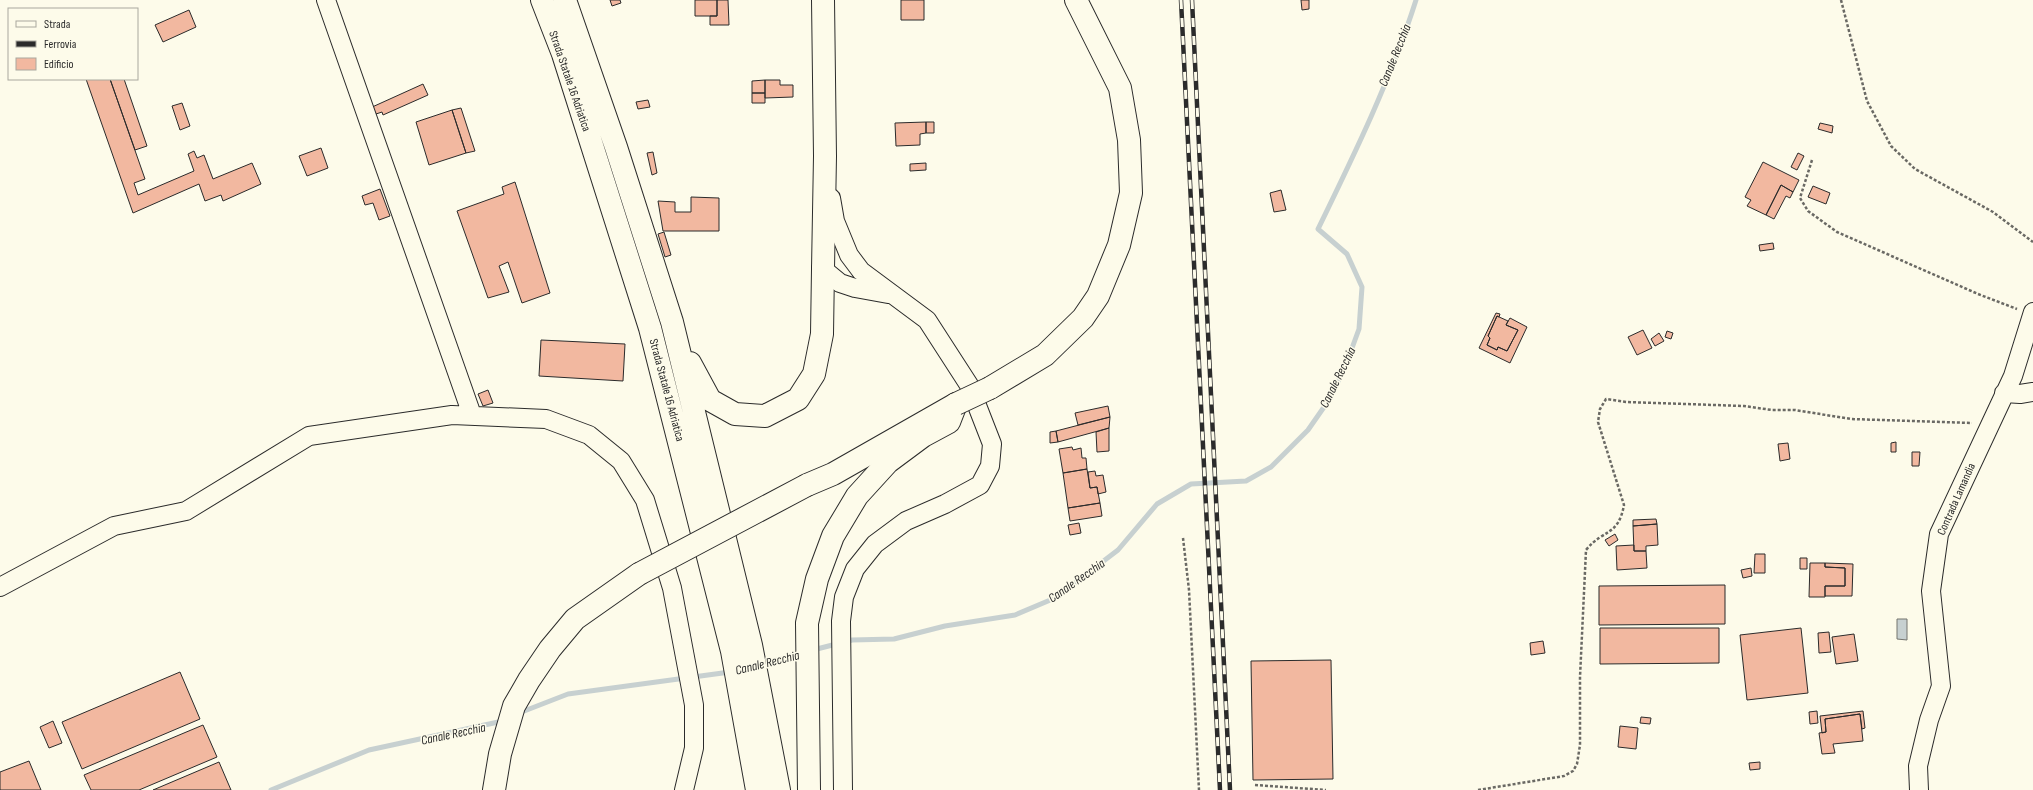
<svg xmlns="http://www.w3.org/2000/svg" width="2033" height="790" viewBox="0 0 2033 790" font-family="'Sofia Sans Condensed',sans-serif">
<style>
.water{fill:#c7d0d0;stroke:#74746e}
.lines{fill:none;stroke-linecap:round;stroke-linejoin:round}
.stream{stroke:#c7d0d0;stroke-width:5}
.building{fill:#f2b8a0;stroke:#2b2b2b}
.minor-casing{stroke:#2b2b2b;stroke-width:20}
.major-casing{stroke:#2b2b2b;stroke-width:24}
.highway-casing{stroke:#2b2b2b;stroke-width:24}
.path{stroke:#6a6964;stroke-width:2.5;stroke-dasharray:3 2;stroke-linecap:butt}
.minor{stroke:#fdfbea;stroke-width:18}
.major{stroke:#fdfbea;stroke-width:22}
.highway{stroke:#fdfbea;stroke-width:22}
.rail-casing{stroke:#2b2b2b;stroke-width:4.5}
.rail{stroke:#fdfbea;stroke-width:3;stroke-dasharray:9;stroke-linecap:butt}
.major-bridge-casing{stroke:#2b2b2b;stroke-width:24;stroke-linecap:butt}
.major-bridge{stroke:#fdfbea;stroke-width:22}
.labels{text-anchor:middle;stroke-width:3;stroke-linejoin:round;paint-order:stroke}
.street-label{font-size:12px;fill:#2b2b2b;stroke:#fdfbea}
.water-label{font-size:13px;font-style:italic;fill:#2b2b2b;stroke:#fdfbea}
</style>
<rect width="100%" height="100%" fill="#fdfbea"/>
<path class="water" d="M1897,619H1907V640L1897,639Z"/>
<g class="lines">
<path class="stream" d="M813,650L852,640L894,639L945,626L1015,615L1055,598L1118,550L1157,504L1191,484L1246,481L1271,467L1308,430L1331,397L1348,359L1359,329L1362,287L1347,254L1318,229C1354,155 1391,79 1416,0
M760,665L802,653
M519,713L568,694L730,672
M271,790L369,750L503,721"/>
</g>
<path class="building" d="M610,0H620L621,3L612,6Z
M695,0H717V16H695Z
M717,0H728L729,25H710V16H717Z
M901,0H924V20H901Z
M1301,0H1309V9L1302,10Z
M189,10L196,27L163,42L155,25Z
M86,79H110L145,179L134,183L138,195L194,171L188,154L194,151L197,158L204,155L213,179L252,163L261,184L223,201L221,195L205,201L199,184L133,213Z
M110,79H124L147,146L135,150Z
M765,80V93H752V81Z
M765,80H780V85H793V97L765,98Z
M423,84L428,95L383,115L382,112L373,115L370,108Z
M752,93H765V103H752Z
M648,100L650,107L638,109L636,102Z
M182,103L190,126L180,130L172,106Z
M461,108L475,151L466,153L452,110Z
M452,110L466,153L429,165L416,122Z
M926,122H934V133H926Z
M926,122V133L920,134V145L896,146L895,123Z
M1820,123L1833,126L1832,133L1818,129Z
M321,148L328,168L307,176L299,156Z
M653,152L657,173L652,175L647,153Z
M1798,153L1804,156L1797,170L1791,167Z
M1763,162L1799,180L1793,192L1781,185L1766,215L1747,206L1751,200L1745,197Z
M926,163V170L910,171V164Z
M515,182L550,293L522,303L508,262L499,266L509,292L488,298L457,211L504,194L502,187Z
M1781,185L1793,192L1790,198L1786,196L1774,219L1766,215Z
M1813,186L1830,193L1826,204L1808,197Z
M380,189L390,216L379,220L373,203L365,205L362,196Z
M1281,190L1286,210L1274,212L1270,193Z
M691,197L719,198V231H663L658,201L675,202V212H691Z
M664,232L671,255L665,257L658,234Z
M1773,243L1774,249L1760,251L1759,245Z
M1496,313L1500,314L1499,317L1497,316L1488,336L1490,338L1487,345L1497,350L1498,347L1507,351L1518,330L1506,325L1510,318L1527,327L1510,363L1479,348Z
M1497,316L1508,321L1506,325L1518,330L1507,351L1498,347L1497,350L1487,345L1490,338L1488,336Z
M1643,330L1652,348L1637,355L1628,337Z
M1667,331L1673,333L1671,339L1665,337Z
M1659,333L1664,341L1655,346L1651,339Z
M541,340L625,344L623,381L539,376Z
M488,390L493,403L483,406L478,394Z
M1108,406L1110,417L1078,425L1075,413Z
M1110,417L1109,428L1058,442L1056,431Z
M1109,428V451L1097,452L1096,432Z
M1056,431L1058,442L1050,443V432Z
M1896,442V452H1891V443Z
M1788,443L1790,459L1780,461L1778,444Z
M1072,447L1073,450L1081,448L1082,458H1086L1087,469L1063,473L1059,449Z
M1912,452H1920L1919,466H1912Z
M1087,469L1090,488L1097,487L1100,503L1068,508L1063,473Z
M1095,471L1096,476L1103,475L1106,492L1098,494L1097,487L1090,488L1088,472Z
M1100,503L1102,516L1070,521L1068,508Z
M1656,519L1657,524L1633,526V520Z
M1079,523L1081,533L1070,535L1068,525Z
M1657,524L1658,545L1646,546V551H1634L1633,526Z
M1615,534L1618,540L1609,546L1605,540Z
M1634,545V551H1646L1647,568L1617,570L1616,546Z
M1755,554H1765V573H1754Z
M1800,558H1807V569H1800Z
M1810,563H1825V567L1845,568V586H1825V597H1809Z
M1825,563L1853,564L1852,596H1825V586H1845V568L1825,567Z
M1751,568L1752,576L1743,578L1741,570Z
M1725,585V624L1599,625V586Z
M1600,628H1719V663L1600,664Z
M1801,628L1808,693L1747,700L1740,635Z
M1829,632L1831,652L1819,653L1818,633Z
M1854,634L1858,661L1836,664L1832,637Z
M1543,641L1545,653L1531,655L1530,643Z
M1331,660L1333,779L1253,780L1251,661Z
M180,672L200,719L82,769L62,722Z
M1817,711L1818,723L1810,724L1809,712Z
M1863,711L1865,728L1862,729L1860,714L1825,719L1826,732L1822,733L1820,716Z
M1860,714L1863,741L1833,744L1835,753L1822,754L1819,733L1826,732L1825,719Z
M1641,717L1651,718L1650,724L1640,723Z
M53,721L62,743L49,748L40,727Z
M203,725L217,757L139,790H91L84,775Z
M1620,726L1638,728L1636,749L1618,747Z
M29,761L41,790H0V772Z
M219,762L231,790H153Z
M1760,762V769L1750,770L1749,763Z"/>
<g class="lines">
<g class="minor-casing">
<path id="minor" d="M326,0L472,415
M831,198L835,221L849,255L861,271L927,320L969,385L992,444L990,466L980,485L945,504L906,521L875,544L855,569L844,597L841,621L843,790
M823,269L840,283L855,288L888,294
M2004,393L2020,394L2033,392
M0,587L114,526L186,511L309,436L452,415L546,419L589,435L621,461L645,500L672,588L694,705V748L684,790
M1919,790L1918,766L1929,720L1941,686L1931,591L1939,534L2013,376L2033,312"/>
</g>
<g class="major-casing">
<path id="major" d="M823,269L825,156L823,0
M990,388L1045,355L1083,318L1098,296L1119,245L1131,193L1129,140L1120,88L1076,0
M807,485L833,474L956,404
M494,790L500,754L514,706L529,680L550,649L575,619L639,574"/>
</g>
<g class="highway-casing">
<path id="highway" d="M542,0L563,54L650,328L732,651L757,790
M565,0L616,147L672,322L751,645L779,790
M690,363L710,400L735,414L765,416L798,399L814,374L822,334L823,269
M809,790L807,623L817,579L833,536L857,496L888,462L923,436L949,422L956,404"/>
</g>
<path class="path" d="M1841,0L1867,101L1891,146L1915,169L1993,212L2033,242
M1812,160L1800,198L1808,211L1837,232L1978,294L2017,309
M1183,538L1189,590L1199,790
M1255,785L1326,790
M1478,790L1564,776L1573,771L1577,764L1580,745V677L1586,550C1604,528 1618,537 1624,505L1598,422L1600,409L1606,399L1626,402L1744,406L1772,410H1795L1851,419L1972,423"/>
<use href="#minor" class="minor"/>
<use href="#major" class="major"/>
<use href="#highway" class="highway"/>
<g class="rail-casing">
<path id="rail" d="M1181,0L1220,790
M1192,0L1230,790"/>
</g>
<use href="#rail" class="rail"/>
<g class="major-bridge-casing">
<path id="major-bridge" d="M956,404L990,388
M639,574L807,485"/>
</g>
<use href="#major-bridge" class="major-bridge"/>
</g>
<g class="labels">
<g class="street-label">
<text transform="translate(570 81) rotate(71)" y="4">Strada Statale 16 Adriatica</text>
<text transform="translate(667 390) rotate(75)" y="4">Strada Statale 16 Adriatica</text>
<text transform="translate(1956 499) rotate(-66)" y="4">Contrada Lamandia</text>
</g>
<g class="water-label">
<text transform="translate(1394 55) rotate(-68)" y="5">Canale Recchia</text>
<text transform="translate(1337 377) rotate(-64)" y="5">Canale Recchia</text>
<text transform="translate(1076 580) rotate(-35)" y="5">Canale Recchia</text>
<text transform="translate(767 662) rotate(-14)" y="5">Canale Recchia</text>
<text transform="translate(453 733) rotate(-12)" y="5">Canale Recchia</text>
</g>
</g>
<rect x="8" y="8" width="130" height="72" fill="#fdfbea" stroke="#a9a89e"/>
<rect x="16" y="21" width="20" height="6" fill="#fdfbea" stroke="#a9a89e"/>
<text x="44" y="28" font-size="12" fill="#2b2b2b">Strada</text>
<rect x="16" y="41" width="20" height="6" fill="#2b2b2b" stroke="#a9a89e"/>
<text x="44" y="48" font-size="12" fill="#2b2b2b">Ferrovia</text>
<rect x="16" y="58" width="20" height="12" fill="#f2b8a0" stroke="#a9a89e"/>
<text x="44" y="68" font-size="12" fill="#2b2b2b">Edificio</text>
</svg>
